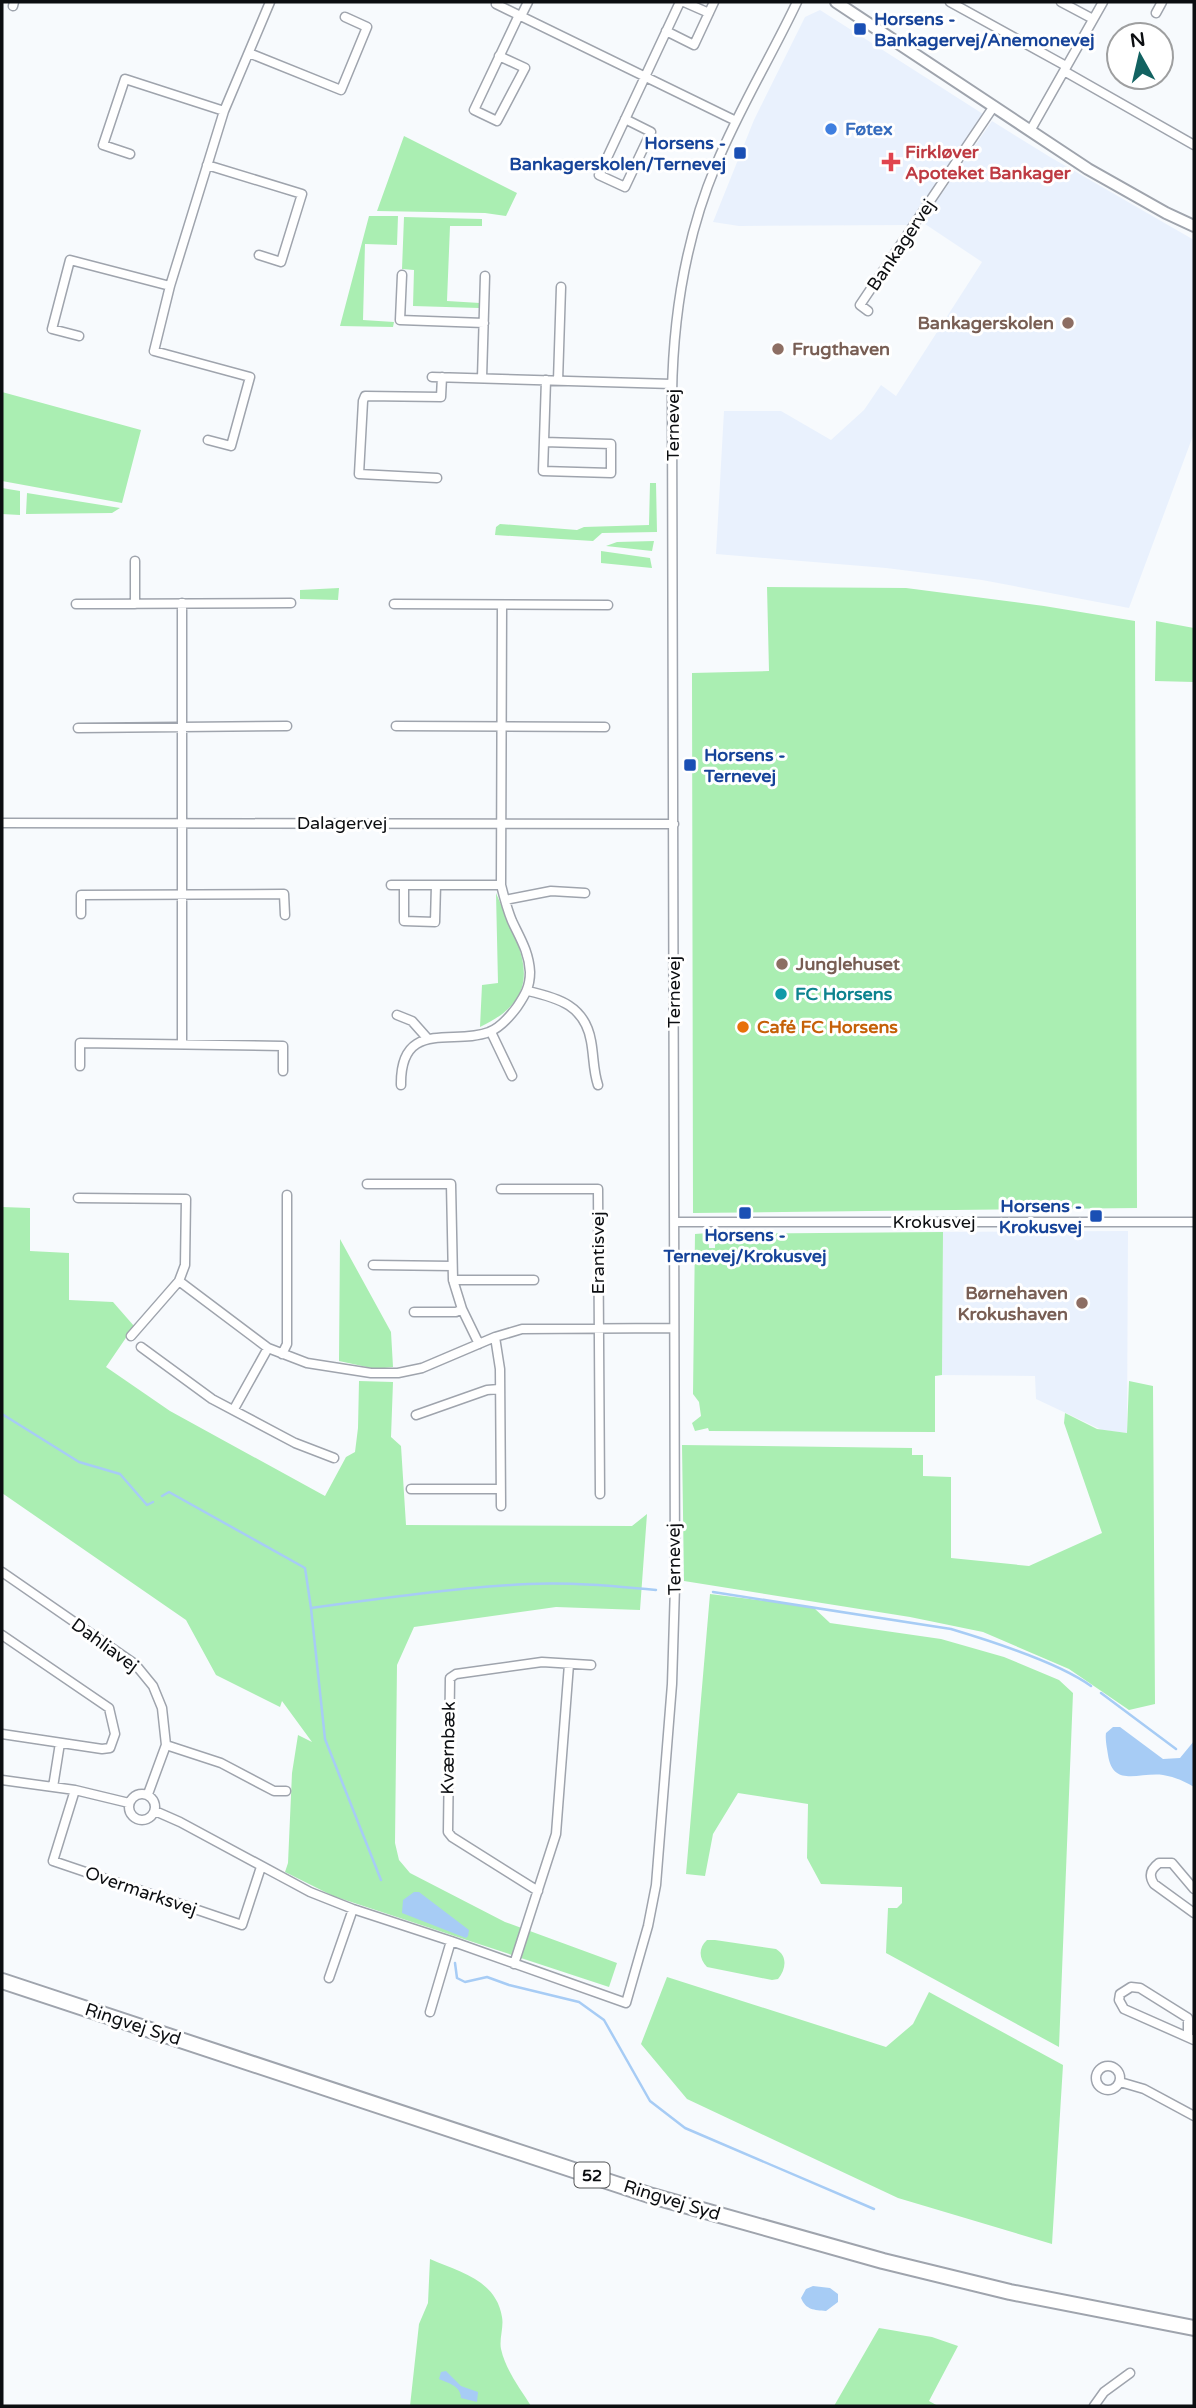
<svg xmlns="http://www.w3.org/2000/svg" width="1196" height="2408" viewBox="0 0 1196 2408" font-family="'Varela Round',sans-serif">
<style>
.built{fill:#e9f1fd}
.green{fill:#aaeeb2}
.water{fill:#a7ccf5}
.lines{fill:none;stroke-linecap:round;stroke-linejoin:round}
.stream{stroke:#a7ccf5;stroke-width:2.5}
.street-casing{stroke:#9fa4ad;stroke-width:11}
.secondary-casing{stroke:#9fa4ad;stroke-width:14}
.highway-casing{stroke:#9fa4ad;stroke-width:18}
.street{stroke:#fff;stroke-width:8}
.secondary{stroke:#fff;stroke-width:10}
.highway{stroke:#fff;stroke-width:14}
.transit-dot{fill:#1a4fb4;stroke:#fff;stroke-width:2.5}
.shop-dot{fill:#3f7fe0;stroke:#fff;stroke-width:2.5}
.health-dot{fill:#e0444e;stroke:#fff;stroke-width:2.5}
.education-dot{fill:#8d6e63;stroke:#fff;stroke-width:2.5}
.culture-dot{fill:#0f9aa8;stroke:#fff;stroke-width:2.5}
.food-dot{fill:#e8710a;stroke:#fff;stroke-width:2.5}
.labels{text-anchor:middle;stroke-width:6;stroke-linejoin:round;paint-order:stroke}
.shield{fill:#fff;stroke:#555658;stroke-width:2}
.shield-label{font-size:16px;font-weight:bold;fill:#0c0e11}
.transit-label{font-size:18px;font-weight:bold;fill:#164399;stroke:#fff;text-anchor:start}
.shop-label{font-size:18px;font-weight:bold;fill:#366cbe;stroke:#fff;text-anchor:start}
.health-label{font-size:18px;font-weight:bold;fill:#be3a42;stroke:#fff;text-anchor:start}
.street-label{font-size:18px;fill:#0c0e11;stroke:#fff}
.education-label{font-size:18px;font-weight:bold;fill:#785e54;stroke:#fff;text-anchor:end}
.culture-label{font-size:18px;font-weight:bold;fill:#0d838f;stroke:#fff;text-anchor:start}
.food-label{font-size:18px;font-weight:bold;fill:#c56008;stroke:#fff;text-anchor:start}
</style>
<rect width="100%" height="100%" fill="#f7fafd"/>
<path class="built" d="M820,10L983,114L909,225L739,226L713,222L754,120L805,17Z
M992,121L1050,157L1194,240V433L1129,608L982,580L886,568L716,554L724,411H781L831,440L864,410L881,385L896,396L982,262L922,222Z
M1128,1231L1127,1433L1102,1430L1036,1399L1035,1376L942,1375L943,1232Z"/>
<path class="green" d="M404,136L517,193L506,216L485,213L377,211Z
M369,216H398L397,245L365,244L363,320L394,322L393,327L340,326Z
M404,217L482,219V226H450L447,301L480,303L479,308L413,306L414,270L402,269Z
M2,392L141,430L122,503L2,481Z
M650,483H656L657,532L602,533L593,541L495,535L496,527L500,524L577,530L584,527L649,525Z
M2,488L20,491V515L2,514Z
M27,493L120,508L112,513L26,514Z
M654,541L652,551L606,546L617,542Z
M601,551L650,558L652,568L601,563Z
M767,587L906,588L1044,606L1135,621L1137,1208L693,1213L692,673L769,671Z
M339,588L338,600L300,599V590Z
M1156,621L1194,628V682L1155,681Z
M496,893C519,948 552,993 480,1027L482,985L498,983Z
M2,1207L30,1208V1251L69,1253V1300L113,1302L134,1326L106,1367L170,1411L325,1496L346,1457L355,1452L358,1428L359,1381L393,1382L391,1437L401,1446L406,1525L632,1526L647,1514L640,1610L556,1607L414,1627L397,1665L395,1843L399,1860L410,1873L505,1922L617,1963L609,1987L333,1896L285,1872L288,1863L292,1773L298,1735L312,1742L282,1701L280,1707L216,1675L186,1620L2,1493Z
M943,1232L942,1375L935,1376V1432L709,1431L708,1428L695,1431L692,1423L701,1416L699,1402L693,1394L695,1234L708,1233L709,1248H715V1234Z
M340,1239L391,1332L393,1367L376,1369L339,1361Z
M1129,1381L1153,1386L1155,1704L1129,1710L1069,1669L983,1632L910,1617L684,1581L682,1445L912,1448V1455H923V1476L951,1477V1558L1029,1566L1102,1533L1064,1423L1065,1413L1097,1429L1127,1433Z
M710,1594L813,1607L830,1623L941,1639L1004,1657L1059,1680L1073,1693L1059,2047L886,1953L888,1908H897L902,1903V1887L821,1884L807,1858L808,1804L738,1793L713,1834L705,1876L686,1874Z
M707,1940H715L776,1949C788,1956 786,1969 778,1979L772,1980L707,1967C699,1959 698,1948 707,1940Z
M667,1977L886,2047L913,2024L929,1992L1063,2065L1052,2244L898,2198L687,2099L641,2044Z
M430,2259C460,2272 496,2280 502,2317C504,2327 499,2339 501,2349C506,2371 520,2388 531,2406H410L419,2324L428,2303Z
M879,2328L932,2337L958,2346L929,2401L938,2406H834Z"/>
<path class="water" d="M1113,1727H1120L1163,1759L1180,1758L1194,1741V1787C1184,1781 1175,1777 1163,1775C1139,1772 1113,1788 1108,1755C1107,1748 1105,1740 1106,1733Z
M414,1892H419L469,1930L468,1936L466,1938L402,1913L403,1900Z
M813,2286L830,2288L838,2294V2302L826,2311C814,2310 806,2310 801,2298L806,2289Z
M446,2371L461,2386L478,2392L477,2402L461,2398C461,2386 448,2383 439,2379L441,2372Z"/>
<g class="lines">
<path class="stream" d="M2,1414L79,1462L120,1474L147,1505L153,1502
M162,1496L169,1492L305,1568L311,1608C383,1598 455,1588 528,1584C570,1582 614,1586 656,1590
M713,1592L951,1629C991,1641 1058,1662 1091,1686
M311,1608L325,1739L381,1880
M1101,1693L1176,1749
M455,1963L457,1978L465,1982L487,1977L509,1985L579,2002L604,2020L650,2101L685,2128L874,2209"/>
<g class="street-casing">
<path id="street" d="M684,2L709,13
M950,2L1066,66
M1061,2L1093,19
M496,4L736,121
M13,6L14,2
M1156,13L1162,2
M521,16L528,2
M666,31L694,45L714,2
M249,53L341,90L367,27L345,17
M499,56L525,68L497,121L474,110L519,15
M1064,71L1194,145
M625,119L651,132L625,187L599,175L680,2
M1030,131L1103,2
M130,154L103,145L125,79L224,111
M207,165L302,194L281,262L259,255
M402,275L400,320L484,323
M868,311L860,305L994,106
M79,336L52,329L70,260L170,286
M432,377L672,384
M482,378L485,276
M558,381L561,287
M208,440L231,446L250,377L154,351L170,286L224,111L270,2
M544,442L611,444V473L543,471L546,380
M437,478L359,474L363,401L365,396L441,397L442,377
M135,561V604
M182,603V1044
M76,604L291,603
M394,604L608,605
M396,726L605,727
M78,728L287,726
M2,823L674,824
M391,885H501
M404,885V921L435,922L436,885
M505,900L551,891L585,893
M81,914V895L284,894L285,915
M528,991C559,998 585,1006 591,1041C594,1057 593,1070 598,1085
M397,1015L412,1021L428,1039
M491,1032L512,1076
M80,1066V1043L283,1046V1071
M401,1085C400,1018 454,1046 489,1032C500,1028 511,1015 517,1007C525,995 530,987 530,972C529,952 520,938 512,921C507,909 504,897 501,885L502,605
M367,1184H451L453,1280L462,1309L479,1344
M501,1189H598L600,1494
M78,1198L186,1199L185,1265L179,1281L131,1336
M674,1222H1194
M373,1265L452,1266
M453,1280H534
M179,1281L268,1348L307,1363L371,1373H398L422,1368L495,1337L522,1329L673,1328
M414,1312H456L462,1309
M495,1337L500,1369L501,1506
M141,1347L212,1399L295,1443L334,1458
M282,1354L287,1344V1195
M234,1409L268,1348
M416,1415L487,1390L499,1389
M411,1489H500
M2,1572L135,1664L153,1686L162,1708L166,1745L148,1794
M2,1635L109,1708L115,1734L110,1748L102,1749L2,1734
M166,1745L221,1763L274,1791H286
M2,1780L75,1790L129,1803
M53,1787L60,1743
M75,1790L53,1861L242,1925L261,1867
M129 1807a13 13 0 1 1 26 0a13 13 0 1 1-26 0Z
M155,1811L180,1822L310,1892L353,1909L451,1941L626,2003L648,1926L656,1885L672,1684L675,1586L672,395C673,317 686,237 716,165C739,109 771,57 797,2
M1194,1889L1172,1863H1159C1151,1869 1148,1875 1154,1884L1194,1913
M538,1891L452,1837L448,1832L450,1678L456,1674L542,1662L591,1665
M514,1964L556,1834L569,1664
M329,1978L353,1909
M430,2012L451,1941
M1188,2037V2018L1140,1988L1131,1987L1120,1994L1119,2000L1124,2009L1194,2040
M1096 2078a12 12 0 1 1 24 0a12 12 0 1 1-24 0Z
M1120,2082L1144,2089L1194,2116
M1094,2406L1104,2392L1130,2373"/>
</g>
<g class="secondary-casing">
<path id="secondary" d="M836,2L1088,169L1166,213L1194,226"/>
</g>
<g class="highway-casing">
<path id="highway" d="M2,1981L652,2196L883,2261L1010,2292L1194,2328"/>
</g>
<use href="#street" class="street"/>
<use href="#secondary" class="secondary"/>
<use href="#highway" class="highway"/>
</g>
<g class="transit-dot">
<rect x="853" y="22" width="14" height="14" rx="3.5"/>
<rect x="733" y="146" width="14" height="14" rx="3.5"/>
<rect x="683" y="758" width="14" height="14" rx="3.5"/>
<rect x="738" y="1206" width="14" height="14" rx="3.5"/>
<rect x="1089" y="1209" width="14" height="14" rx="3.5"/>
</g>
<circle class="shop-dot" cx="831" cy="129" r="7"/>
<path class="health-dot" d="M887.5 151.5h7v7h7v7h-7v7h-7v-7h-7v-7h7z"/>
<g class="education-dot">
<circle cx="1068" cy="323" r="7"/>
<circle cx="778" cy="349" r="7"/>
<circle cx="782" cy="964" r="7"/>
<circle cx="1082" cy="1303" r="7"/>
</g>
<circle class="culture-dot" cx="781" cy="994" r="7"/>
<circle class="food-dot" cx="743" cy="1027" r="7"/>
<g class="labels">
<rect class="shield" x="574.5" y="2162.5" width="35" height="25" rx="5"/>
<g class="shield-label">
<text x="592" y="2181">52</text>
</g>
<g class="transit-label">
<text x="874" y="25">Horsens -<tspan x="874" dy="21">Bankagervej/Anemonevej</tspan></text>
<text x="726" y="149" text-anchor="end">Horsens -<tspan x="726" dy="21">Bankagerskolen/Ternevej</tspan></text>
<text x="704" y="761">Horsens -<tspan x="704" dy="21">Ternevej</tspan></text>
<text x="1082" y="1212" text-anchor="end">Horsens -<tspan x="1082" dy="21">Krokusvej</tspan></text>
<text x="745" y="1241" text-anchor="middle">Horsens -<tspan x="745" dy="21">Ternevej/Krokusvej</tspan></text>
</g>
<g class="shop-label">
<text x="845" y="135">Føtex</text>
</g>
<g class="health-label">
<text x="905" y="158">Firkløver<tspan x="905" dy="21">Apoteket Bankager</tspan></text>
</g>
<g class="street-label">
<text transform="translate(901 245) rotate(-56)" y="6">Bankagervej</text>
<text transform="translate(673 425) rotate(-90)" y="6">Ternevej</text>
<text x="342" y="829">Dalagervej</text>
<text transform="translate(674 992) rotate(-90)" y="6">Ternevej</text>
<text x="934" y="1228">Krokusvej</text>
<text transform="translate(598 1253) rotate(-90)" y="6">Erantisvej</text>
<text transform="translate(674 1559) rotate(-91)" y="6">Ternevej</text>
<text transform="translate(105 1645) rotate(36)" y="6">Dahliavej</text>
<text transform="translate(448 1748) rotate(-89)" y="6">Kværnbæk</text>
<text transform="translate(141 1891) rotate(19)" y="6">Overmarksvej</text>
<text transform="translate(133 2024) rotate(18)" y="6">Ringvej Syd</text>
<text transform="translate(672 2200) rotate(17)" y="6">Ringvej Syd</text>
</g>
<g class="education-label">
<text x="1054" y="329">Bankagerskolen</text>
<text x="792" y="355" text-anchor="start">Frugthaven</text>
<text x="796" y="970" text-anchor="start">Junglehuset</text>
<text x="1068" y="1299">Børnehaven<tspan x="1068" dy="21">Krokushaven</tspan></text>
</g>
<g class="culture-label">
<text x="795" y="1000">FC Horsens</text>
</g>
<g class="food-label">
<text x="757" y="1033">Café FC Horsens</text>
</g>
</g>
<rect width="1196" height="2408" fill="none" stroke="#0c0e11" stroke-width="7"/>
<g transform="translate(1140 56) rotate(352)"><circle r="33" fill="#ffffff" stroke="#9e9fa0" stroke-width="2"/>
<path d="M0-5L12 26L0 18L-12 26Z" fill="#126261"/>
<text y="-10" font-size="19" font-weight="bold" text-anchor="middle" fill="#0c0e11">N</text>
</g>
</svg>
